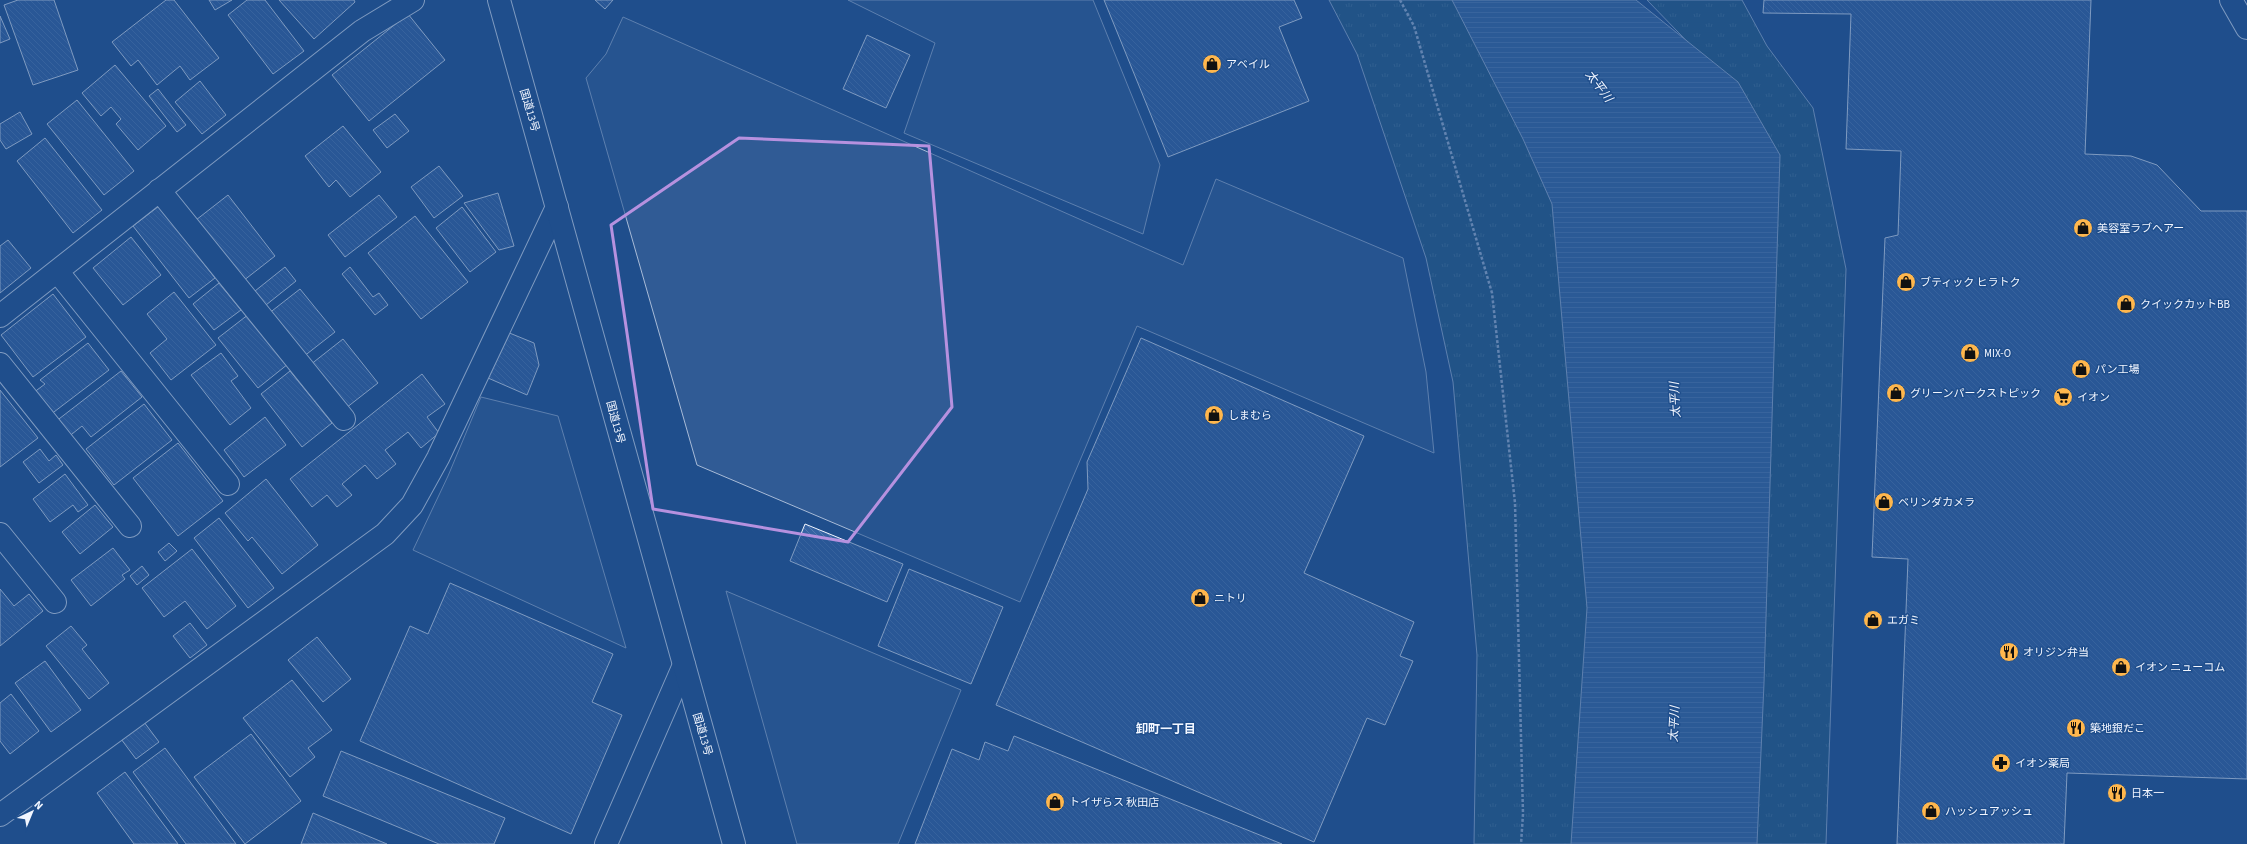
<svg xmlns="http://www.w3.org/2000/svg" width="2247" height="844" viewBox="0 0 2247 844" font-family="'Source Sans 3','Noto Sans JP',sans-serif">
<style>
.grass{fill:url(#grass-tufts);stroke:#a8bbd7}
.parking{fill:#305b95;stroke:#a8bbd7}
.water{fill:url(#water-rules);stroke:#a8bbd7}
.building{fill:url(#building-back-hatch);stroke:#f2f6ff}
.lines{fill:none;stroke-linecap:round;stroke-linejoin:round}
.minor-casing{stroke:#f2f6ff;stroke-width:24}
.highway-casing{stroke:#f2f6ff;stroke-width:24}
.path{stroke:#b3c4dc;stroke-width:2.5;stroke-dasharray:3 2;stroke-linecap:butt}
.minor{stroke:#1f4e8c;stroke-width:22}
.highway{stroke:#1f4e8c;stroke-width:22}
.marked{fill:none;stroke:#b691df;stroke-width:3;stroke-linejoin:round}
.labels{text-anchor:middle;stroke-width:3;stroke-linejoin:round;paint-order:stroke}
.poi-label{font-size:11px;fill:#f2f6ff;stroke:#1f4e8c;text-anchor:start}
.street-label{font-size:11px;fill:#f2f6ff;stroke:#1f4e8c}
.water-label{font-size:12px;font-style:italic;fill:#f2f6ff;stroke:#1f4e8c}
.neighbourhood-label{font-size:12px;font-weight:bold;fill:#f2f6ff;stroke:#1f4e8c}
</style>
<defs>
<pattern id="grass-tufts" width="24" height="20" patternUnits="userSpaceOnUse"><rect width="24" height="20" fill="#245a82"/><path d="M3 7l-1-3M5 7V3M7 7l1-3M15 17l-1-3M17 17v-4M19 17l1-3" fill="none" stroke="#447295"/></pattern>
<pattern id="water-rules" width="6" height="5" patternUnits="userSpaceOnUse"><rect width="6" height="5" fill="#3b69a3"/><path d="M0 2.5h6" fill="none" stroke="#587fb1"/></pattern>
<pattern id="building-back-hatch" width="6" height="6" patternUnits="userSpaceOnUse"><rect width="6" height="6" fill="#3563a3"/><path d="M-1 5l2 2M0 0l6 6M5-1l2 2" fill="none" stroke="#537ab1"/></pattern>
</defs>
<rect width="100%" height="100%" fill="#1f4e8c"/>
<path class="grass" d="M1329,0H1474L1569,196L1595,595L1584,844H1474L1477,655L1453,382L1426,258L1357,54Z
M1647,0H1742L1767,46L1813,108L1846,269L1826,844H1740L1708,63Z"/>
<path class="parking" d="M848,0H1093L1160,165L1143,234L904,133L935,43Z
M623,17L1183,265L1216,179L1403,258L1426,372L1434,453L1137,326L1020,602L697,465L586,78L606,54Z
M481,397L558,416L626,648L413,550L448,476Z
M726,591L961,690L898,844H797Z"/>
<path class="water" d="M1452,0H1636L1738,82L1780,155L1764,683L1757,844H1571L1587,608L1552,204L1523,139Z"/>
<path class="building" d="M18,0H54L78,70L33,85L4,5Z
M166,0H174L219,58L190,80L180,66L157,85L138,60L131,66L112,42Z
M209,0H232L215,10Z
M247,0H265L304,51L273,74L228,15Z
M279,0H354L355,2L314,39Z
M595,0H613L605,9Z
M1104,0H1294L1302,18L1279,27L1309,101L1168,157Z
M1764,0H2091L2085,154L2131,156L2157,165L2201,211H2247V779L2067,773L2064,844H1897L1908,559L1872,557L1885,238L1898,235L1901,151L1846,149L1851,14L1763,13Z
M408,14L445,60L369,121L332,75Z
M0,16L10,39L0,43Z
M867,35L910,55L886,108L843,89Z
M115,65L166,126L138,150L116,124L121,119L111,107L101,116L82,93Z
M200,81L226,115L202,134L175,102Z
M158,89L186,125L177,132L149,96Z
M77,100L134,171L104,195L47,124Z
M20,112L32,134L6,149L0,140V124Z
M395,114L409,131L387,148L373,130Z
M343,126L381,172L350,197L336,180L329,187L305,156Z
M45,138L102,210L73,233L17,161Z
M439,166L463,196L434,218L411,187Z
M498,193L514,246L499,250L464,203Z
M228,195L275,256L243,281L196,220Z
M379,195L397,217L345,257L328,235Z
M159,206L215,278L189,298L133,226Z
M462,207L496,252L470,272L436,228Z
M415,216L468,282L421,319L368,253Z
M131,237L161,275L123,305L93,268Z
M8,240L31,268L0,293V246Z
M285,267L296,281L266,305L255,291Z
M350,267L373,297L379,293L388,305L375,315L342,274Z
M219,283L241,310L214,330L193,304Z
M300,289L335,332L303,357L268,314Z
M174,292L216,345L171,380L150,353L167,339L147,314Z
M53,294L86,337L33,377L1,335Z
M249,314L288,364L258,388L218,338Z
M507,332L534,343L539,365L527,395L488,378Z
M1141,338L1364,436L1304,573L1414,622L1400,656L1413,661L1385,725L1367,718L1314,842L996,705L1088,489L1087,462Z
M343,339L378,383L346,408L310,365Z
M88,343L109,370L50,415L33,393L45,384L40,380Z
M221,353L238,376L231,381L251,408L230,425L191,375Z
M121,371L142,397L91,437L82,426L67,438L55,422Z
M290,371L332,423L302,447L261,394Z
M422,374L445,404L427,417L439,433L421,448L408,432L385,450L396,464L377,479L365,465L342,484L352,495L337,507L327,495L312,507L290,479Z
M0,390L38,438L0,467Z
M144,404L172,440L114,485L86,449Z
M265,417L286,445L244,477L224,450Z
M178,443L223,501L178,536L133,478Z
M40,449L49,461L56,455L63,465L39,483L23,462Z
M65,474L88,505L78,512L73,505L50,522L33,499Z
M266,479L318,545L282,574L252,537L248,541L225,513Z
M95,505L113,527L80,554L62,532Z
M219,518L274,588L248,608L194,538Z
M805,524L903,564L887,602L790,561Z
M169,543L177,551L165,561L158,552Z
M113,548L130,570L122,575L125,579L91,606L71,580Z
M192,549L236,606L207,629L185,601L164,617L142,588Z
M142,566L149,575L137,585L130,576Z
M909,569L1003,607L971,684L878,646Z
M450,583L613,654L592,702L622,715L571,834L360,741L410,626L428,634Z
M0,589L14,606L29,594L43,611L0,646Z
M190,623L207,645L190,658L173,636Z
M71,626L87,645L82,649L109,683L89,699L46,646Z
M317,637L351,679L323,702L288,660Z
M45,661L81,710L51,732L15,683Z
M292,680L332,730L308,748L315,757L290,777L243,718Z
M11,694L39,731L10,754L0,741V703Z
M144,722L159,742L136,759L121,739Z
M251,734L301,801L245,844L194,777Z
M1014,736L1282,844H915L952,749L979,760L985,742L1008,751Z
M165,748L236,844H186L133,772Z
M341,751L505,818L494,844H439L323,796Z
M125,772L178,844H134L97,793Z
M313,813L387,844H301Z"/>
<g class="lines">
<g class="minor-casing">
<path id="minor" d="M2231,0L2247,28
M159,190L344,419
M57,271L228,484
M0,316L362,31L413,0
M0,364L130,526
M0,534L55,602
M0,815L385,534L412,505L438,458L557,207
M606,844L684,665"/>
</g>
<g class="highway-casing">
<path id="highway" d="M499,0L734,844"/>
</g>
<path class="path" d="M1400,0L1414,26L1492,293L1515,503L1523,814L1521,844"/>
<use href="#minor" class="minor"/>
<use href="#highway" class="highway"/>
</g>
<path d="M0 0H2247V844H0ZM739,138L929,146L952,407L848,542L653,509L611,225Z" fill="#1f4e8c" fill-opacity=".55" fill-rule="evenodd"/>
<path class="marked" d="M739,138L929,146L952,407L848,542L653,509L611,225Z"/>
<defs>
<g id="shop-disc" transform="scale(1)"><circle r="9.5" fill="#ffb74d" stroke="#1f4e8c"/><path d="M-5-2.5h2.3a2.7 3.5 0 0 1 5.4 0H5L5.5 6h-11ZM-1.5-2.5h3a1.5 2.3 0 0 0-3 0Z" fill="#111"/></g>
<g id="supermarket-disc" transform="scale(1)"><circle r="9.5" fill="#ffb74d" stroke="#1f4e8c"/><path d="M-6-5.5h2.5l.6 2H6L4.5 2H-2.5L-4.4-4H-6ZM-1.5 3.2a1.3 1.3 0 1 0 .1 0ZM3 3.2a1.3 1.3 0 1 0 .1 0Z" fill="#111"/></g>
<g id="restaurant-disc" transform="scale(1)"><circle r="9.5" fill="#ffb74d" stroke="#1f4e8c"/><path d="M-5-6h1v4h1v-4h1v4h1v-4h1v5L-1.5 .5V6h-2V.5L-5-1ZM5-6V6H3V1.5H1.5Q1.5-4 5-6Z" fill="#111"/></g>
<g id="pharmacy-disc" transform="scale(1)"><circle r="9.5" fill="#ffb74d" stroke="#1f4e8c"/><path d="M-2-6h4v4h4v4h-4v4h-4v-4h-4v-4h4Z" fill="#111"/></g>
</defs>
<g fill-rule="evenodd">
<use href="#shop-disc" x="1212" y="64"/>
<use href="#shop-disc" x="2083" y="228"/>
<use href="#shop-disc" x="1906" y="282"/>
<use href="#shop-disc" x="2126" y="304"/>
<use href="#shop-disc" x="1970" y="353"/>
<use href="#shop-disc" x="2081" y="369"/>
<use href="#shop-disc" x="1896" y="393"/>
<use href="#supermarket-disc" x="2063" y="397"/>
<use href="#shop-disc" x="1214" y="415"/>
<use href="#shop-disc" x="1884" y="502"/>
<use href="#shop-disc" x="1200" y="598"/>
<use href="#shop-disc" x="1873" y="620"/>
<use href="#restaurant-disc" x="2009" y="652"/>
<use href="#shop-disc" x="2121" y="667"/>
<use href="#restaurant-disc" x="2076" y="728"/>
<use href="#pharmacy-disc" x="2001" y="763"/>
<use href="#restaurant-disc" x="2117" y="793"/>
<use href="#shop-disc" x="1055" y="802"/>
<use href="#shop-disc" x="1931" y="811"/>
</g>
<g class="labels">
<g class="poi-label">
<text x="1226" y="68">アベイル</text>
<text x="2097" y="232">美容室ラブヘアー</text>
<text x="1920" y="286">ブティック ヒラトク</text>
<text x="2140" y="308">クイックカットBB</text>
<text x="1984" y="357">MIX-O</text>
<text x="2095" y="373">パン工場</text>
<text x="1910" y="397">グリーンパークストピック</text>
<text x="2077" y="401">イオン</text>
<text x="1228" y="419">しまむら</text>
<text x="1898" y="506">ベリンダカメラ</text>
<text x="1214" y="602">ニトリ</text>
<text x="1887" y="624">エガミ</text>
<text x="2023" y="656">オリジン弁当</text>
<text x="2135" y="671">イオン ニューコム</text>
<text x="2090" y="732">築地銀だこ</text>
<text x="2015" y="767">イオン薬局</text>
<text x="2131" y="797">日本一</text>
<text x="1069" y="806">トイザらス 秋田店</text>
<text x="1945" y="815">ハッシュアッシュ</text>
</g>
<g class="street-label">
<text transform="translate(530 110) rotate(74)" y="4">国道13号</text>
<text transform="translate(616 422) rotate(75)" y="4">国道13号</text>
<text transform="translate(703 734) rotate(74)" y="4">国道13号</text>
</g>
<g class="water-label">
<text transform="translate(1599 86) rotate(53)" y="4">太平川</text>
<text transform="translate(1675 400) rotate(-93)" y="4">太平川</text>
<text transform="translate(1674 724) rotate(-87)" y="4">太平川</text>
</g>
<g class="neighbourhood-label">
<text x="1166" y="733">卸町一丁目</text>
</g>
</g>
<g transform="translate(32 812) rotate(44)" stroke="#1f4e8c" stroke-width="3" paint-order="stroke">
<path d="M0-3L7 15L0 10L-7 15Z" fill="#f2f6ff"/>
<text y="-6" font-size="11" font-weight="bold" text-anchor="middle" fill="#f2f6ff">N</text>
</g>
</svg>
